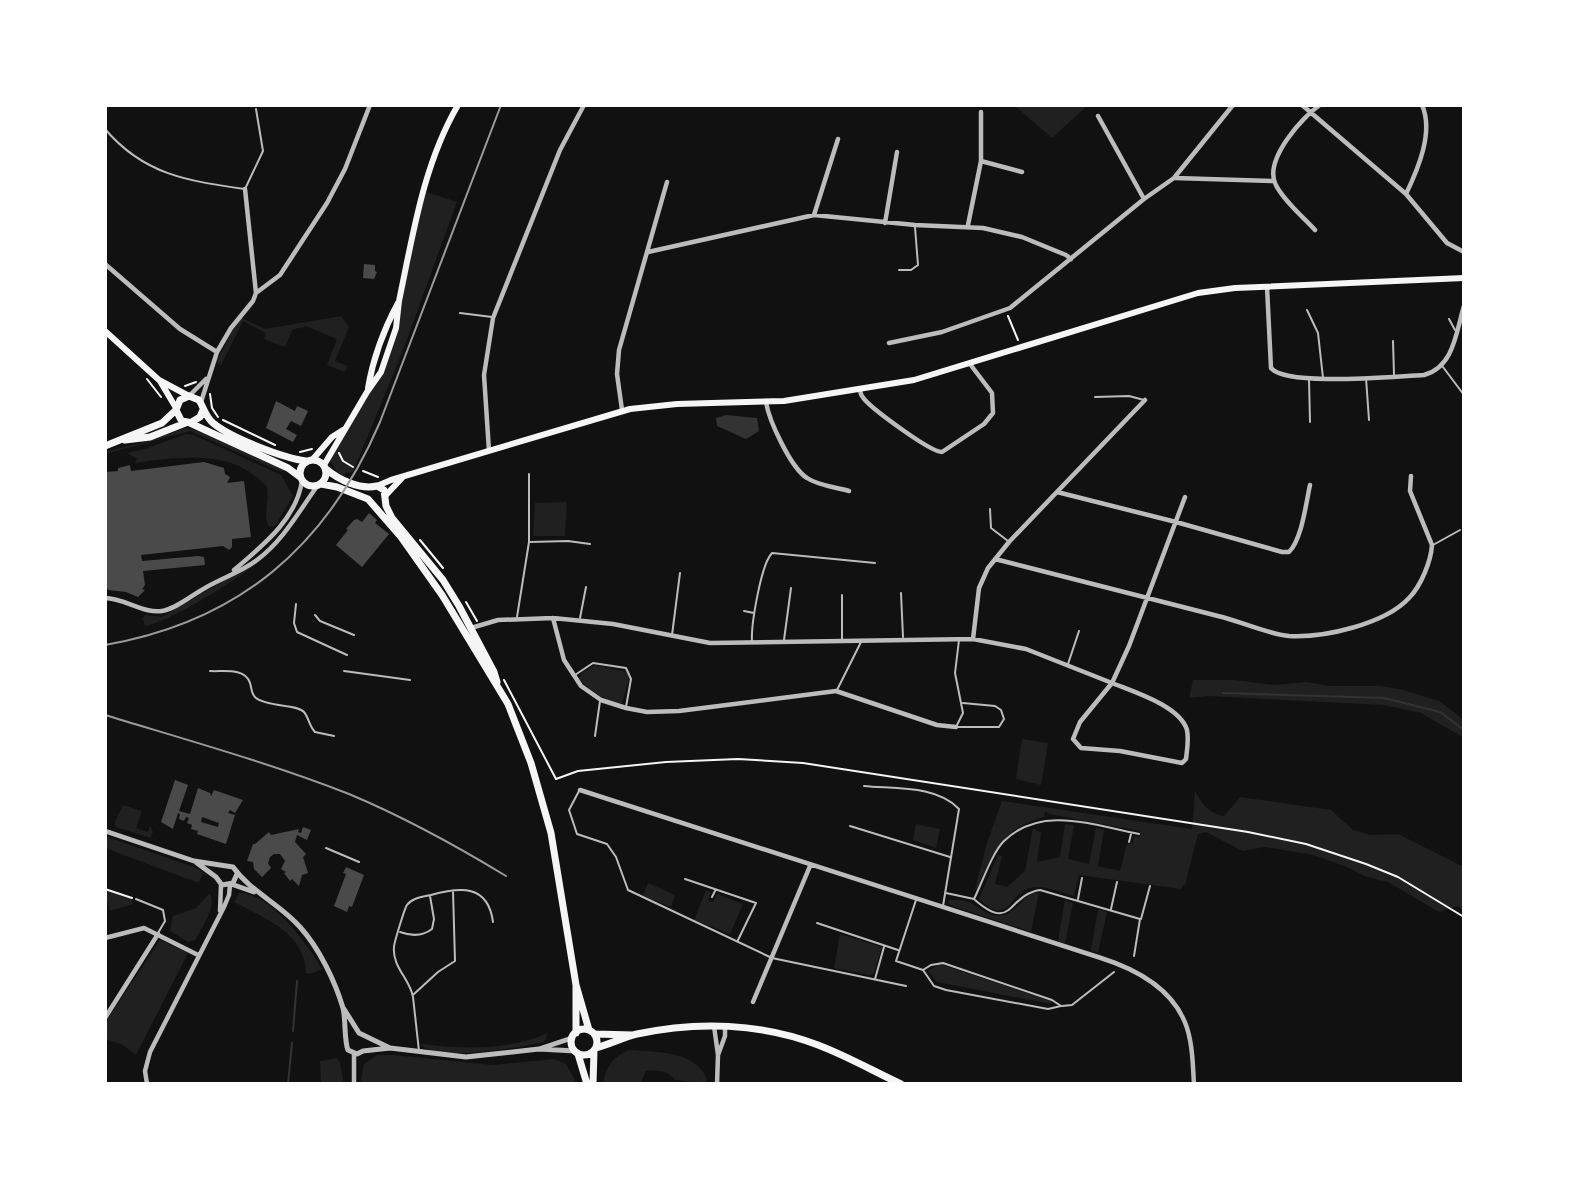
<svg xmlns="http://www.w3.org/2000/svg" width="1569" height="1189" viewBox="0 0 1569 1189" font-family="Bitter,serif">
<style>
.green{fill:#202020}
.water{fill:#333}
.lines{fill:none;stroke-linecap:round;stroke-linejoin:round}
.stream{stroke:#333;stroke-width:2}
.building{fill:#4a4a4a;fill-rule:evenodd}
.path{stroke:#f5f5f5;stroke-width:2}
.service{stroke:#bcbcbc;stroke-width:2}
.minor{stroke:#bcbcbc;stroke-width:4.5}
.tertiary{stroke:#bcbcbc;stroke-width:5}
.secondary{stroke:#f5f5f5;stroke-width:6}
.primary{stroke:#f5f5f5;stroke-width:7}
.rail{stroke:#9a9a9a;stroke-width:2}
</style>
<rect width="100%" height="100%" fill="#111"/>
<path class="green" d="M1007,105H1088L1052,138L1015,106Z
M423,191L457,202L402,353L353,472L345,473V476L337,472L328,458L388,355Z
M341,316L349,327L335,361L348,366L345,372L327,365L337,339L306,326L292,330L285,347L264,339L266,333L243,321L221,365L216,362L240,317L265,329Z
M185,428L198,430L284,470L281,472L190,431L105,454V452L148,441Z
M186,434L194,435L281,475L293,496L275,526L269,527C262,516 270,500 267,487C232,448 181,457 135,463L137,458L127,453L148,448Z
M567,502L565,536H533L535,503Z
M266,556C247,574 169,623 145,626L143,618L145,615L162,617Z
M595,665L627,672L629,679L622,703C605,702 591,691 579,679L582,673Z
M1193,680H1234L1275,685L1307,682L1329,686H1379L1400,689L1439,701L1464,720V738L1421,713L1384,705L1208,696L1189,698Z
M1022,739L1048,743L1041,785L1016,779Z
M1195,791C1203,805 1208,813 1224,816L1240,797L1331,810L1353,830L1371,835L1398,834L1464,867V911L1458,906L1439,912L1388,882L1367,877L1345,866L1313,855L1265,847L1243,851L1206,832L1198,834L1185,885H1183L1181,889L1079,875L1074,896C1062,893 1047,886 1035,887C1008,889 1011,930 979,899L998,855L1002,856L995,884L1007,887L1025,871L1033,828L1041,833L1037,862L1060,857L1065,824L1074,825L1068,859L1089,864L1096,828L1104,830L1098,866L1120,871L1127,844H1132L1134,836L1140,837V831L1049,814L1045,811L1044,817C1002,828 993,852 977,890L975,889L987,843L1002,801L1192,829Z
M123,805L142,811L136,828L148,832L150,825L153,832L150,838L116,827L115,822Z
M916,824L940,829L936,848L913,840Z
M105,836L199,869L203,873L199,882H196L105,848Z
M648,883L675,895L671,907L643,896Z
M105,890L131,899L133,904L110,911L108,903L105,902Z
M706,890L711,892L708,900L713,902L717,894L743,904L730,934L694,920Z
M210,893C217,908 202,926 195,940L188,942L170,931L173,916L196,908Z
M239,893C270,892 308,945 322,969L310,974L306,973C305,932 264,918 234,902Z
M1033,893H1039L1031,932L950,905L948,902L949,900C976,895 986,923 1007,914C1017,910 1022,898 1033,893Z
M1065,900L1073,903L1065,943L1058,941Z
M1098,909L1107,912L1098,952L1091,950Z
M840,934L882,947L874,973L870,975L834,968Z
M160,940L188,953L136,1055L123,1045L105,1039V1023Z
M940,964L1051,1001V1004L937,982L928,971Z
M548,1033L544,1042C521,1047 436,1063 420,1044C464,1049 507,1051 548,1033Z
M629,1050C656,1052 701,1050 708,1084L675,1080C667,1070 658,1070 646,1071L640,1084H603C606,1066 612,1058 629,1050Z
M377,1055H393L493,1065L554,1059L566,1064L577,1084H360L364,1064Z
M337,1058L340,1063L344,1084H321L320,1061Z"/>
<path class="water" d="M726,415L757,418L759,431L746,439L717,426L716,418Z"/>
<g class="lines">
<path class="stream" d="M1223,693L1384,698L1440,712L1464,730
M293,1031L297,981
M288,1084L292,1043"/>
</g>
<path class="building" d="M364,264L375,265V271L377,272L374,279L363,278Z
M276,401L295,411L297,406L308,411L301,426L291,421L286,429L297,435L293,442L266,428Z
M204,462L224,468L225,474L230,477L227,483L244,481L251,537L232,539V547L229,550L223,546L141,555L142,561L198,556L204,557L205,565L143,571L145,585L142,589L145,590L138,597L126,592L108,590L105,583V472L118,471V468L130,465L131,471Z
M369,513L377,520L375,523L389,534L362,567L336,545L348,530L346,529L354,520L357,519L362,522Z
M175,780L188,785L179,811L190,814L198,788L210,793L211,796L214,790L243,800L235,813L230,810L228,813L235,815L226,844L197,834L198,831L191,829L192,825L187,823L189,818L186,817L184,821L179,819L180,814L178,813L173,829L161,822ZM202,817L219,823L218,827L201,822Z
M303,827L311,830L307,840L297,835L295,842L306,854L303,857L308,873L302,875L299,886L292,879L290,881L284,873L286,872L281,869L285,861L280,854H274L270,857L268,863L271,868L262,877L254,869L253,862L247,861L253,844H255L269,832L271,835L299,829L298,832L301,833Z
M346,867L364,875L352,907L349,906L347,912L334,906L346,874L343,873Z"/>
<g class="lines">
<path class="path" d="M1008,316L1018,340
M147,379L161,397
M185,386L196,382
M210,394L212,408L218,417
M223,420L275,445
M300,452L312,449
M339,453L343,461L353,467
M363,471L378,477
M420,540L443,568
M466,602L477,621
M504,680L556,779L578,771L666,762L738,759L803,763L1248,832L1306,844L1366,864L1398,877L1464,917
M105,889L132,898"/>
<path class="service" d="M105,129C144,175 188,181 245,189L263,151L256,109
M899,270H911L918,265L915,227
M1307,310L1318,333L1323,378
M460,313L492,317
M1449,319L1455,330
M1393,341L1394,375
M1443,367L1464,395
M1366,378L1369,420
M1309,380L1310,422
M1095,397L1129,396L1144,400
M990,509L991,528L1008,541
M530,542L568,541L590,544
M1433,545L1460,530
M901,593L903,637
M296,604L294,623L297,632L347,655
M744,611L754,613
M315,615L320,621L354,635
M517,617L529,542V474
M580,618L586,587
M672,635L680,573
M842,639V595
M784,640L791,588
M959,640L955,673L963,713L956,727H999L1004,719L1001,710L995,706L963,703
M752,641C751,625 761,564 772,553L875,563
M1068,664L1079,631
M210,671C222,672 245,667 250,683C252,689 251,694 256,698C267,707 297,704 304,712C309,718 309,726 315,732L334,736
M344,671L410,680
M575,675L593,663L626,668L631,679L626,707
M837,690L861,642
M595,736L600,701
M864,786C894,789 937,785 959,809L943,906
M579,791L569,810L577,834L607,844L616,857L628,890L772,958L906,986
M850,826L950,857
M1129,842L1131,834
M326,848L359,862
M685,879L756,903L738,940
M946,893L974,899C982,883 992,853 1004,841C1042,804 1095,826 1139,834
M712,897L715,891
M136,899L163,910L165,921L158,933
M1078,899L1082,878
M916,900L896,961L923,970L934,986L946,990L1048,1009L1061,1006L1052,1000L943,963L931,965L923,970
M975,900C1013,933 1007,895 1040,890L1140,919L1134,956
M1111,909L1117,882
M1141,919L1150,886
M817,923L898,950
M400,932C411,936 423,936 432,929L434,919L430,896
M875,979L884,947
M414,994L438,972L455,961L453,891
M1062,1006L1072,1005L1114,972
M419,1051C417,1033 415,1015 413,997C410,979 392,967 394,947C394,943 405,907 407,905C412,898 422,897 431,895C460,887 488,884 493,922"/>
<path class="minor" d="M1302,105L1406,194L1447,243L1464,252
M1098,116L1144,199
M981,161L1022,172
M1175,178L1274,181
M245,189L256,293
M1406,194C1418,169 1434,132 1422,105
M814,215L838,139
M885,223L897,152
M968,225L981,161V112
M1315,230C1304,218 1281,198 1275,183C1265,159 1302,117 1320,105
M648,252L814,215L915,225L983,228L1022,237L1066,255L1071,259
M105,264L180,329L217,352
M1267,287L1271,368C1286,387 1396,376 1424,375C1454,367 1456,332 1464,306
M889,343L942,332L1010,308L1144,199L1174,178L1233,105
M860,390C861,395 861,395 865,400C874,410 930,452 942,452L984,424L993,413L992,393L970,364
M189,396L206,379
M201,402L217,352L231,328L253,301L256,293L280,275L327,203L345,169L370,105
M766,402C769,421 791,468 807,478C819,486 836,487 849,491
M622,410L617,374L619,350L667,182
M489,451L484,375L493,318L560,150L584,105
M1057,492L1176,522L1282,552H1289C1302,539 1306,503 1310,485
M995,559C1069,578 1143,597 1218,616C1240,621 1267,634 1289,636C1324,638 1385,624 1409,598C1421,586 1431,561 1432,545L1410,491L1411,476
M234,570C262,546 296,520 302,481
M105,598C124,598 144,614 162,611C176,609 192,595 205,588C222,578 241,572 257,560C283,541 299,511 318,485
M553,618L564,660L581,686L601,700L626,708L647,712L679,711L836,691L937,725L956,727
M471,628L498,620L553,618L613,624L710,643L973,639L1026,649L1112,683L1129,646L1185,497
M973,639L979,588L988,568L1009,542L1145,400
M1112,683C1134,692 1180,706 1187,730C1189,740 1187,750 1186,759L1182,763L1120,751L1081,748L1073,739L1080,722Z
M580,790L1101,958C1142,971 1182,994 1190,1040C1193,1054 1193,1070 1194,1084
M220,911L221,885
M105,938L144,928L198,955
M753,1002L810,866
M105,1018L158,934
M714,1026L718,1055L717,1084
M718,1055L725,1036V1027
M147,1084L145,1071L150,1052L224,907L229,895L230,885
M354,1084V1054"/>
<path class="tertiary" d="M105,831L194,861L233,867C251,892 280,904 300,927C319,948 335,981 343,1008C346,1021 344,1041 348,1050L357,1054L363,1051L390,1048
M197,863L216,877L222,885L233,883L237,874
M231,884L254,892
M344,1009L359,1033L390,1048L466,1057L539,1049L575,1051
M539,1049L572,1038"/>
<path class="secondary" d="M105,331L159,380L189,396
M160,381L176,408
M368,388C373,359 384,329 398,303
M313,459L332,437L343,430
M324,465L367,392L381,372L396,328L399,301C413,235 423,165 458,105
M377,486L391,480L630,409L677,404L784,401L914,380L1198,293L1235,288L1464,278
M386,495L402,478"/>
<path class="primary" d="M176,410L181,420L190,423L200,417L203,410
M190,423L288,468L300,477
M125,440L150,437L188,422
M105,446L162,423L176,410L180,400L189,396L199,400C204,408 205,416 213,423C231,438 283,458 306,461
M300 473a13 13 0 1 1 26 0a13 13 0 1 1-26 0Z
M326,469C339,480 360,490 377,486L384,490L386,506L392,518L443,580L459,606L494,672L497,682
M321,484L337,487L368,499L401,537L442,595L508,704L531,763L551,833L576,985L589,1030
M571 1042a13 13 0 1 1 26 0a13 13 0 1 1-26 0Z
M576,1033V986
M595,1034L633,1035
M596,1048C610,1044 624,1037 637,1034C697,1021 761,1023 818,1045C847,1056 873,1071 901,1084
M578,1054L587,1084
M593,1084L594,1051"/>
<path class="rail" d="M105,645C239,622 327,546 380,422L501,105
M105,715C187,740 270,763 349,794C404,817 455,845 506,876"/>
</g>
<rect width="1569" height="1189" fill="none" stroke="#ffffff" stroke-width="214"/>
</svg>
